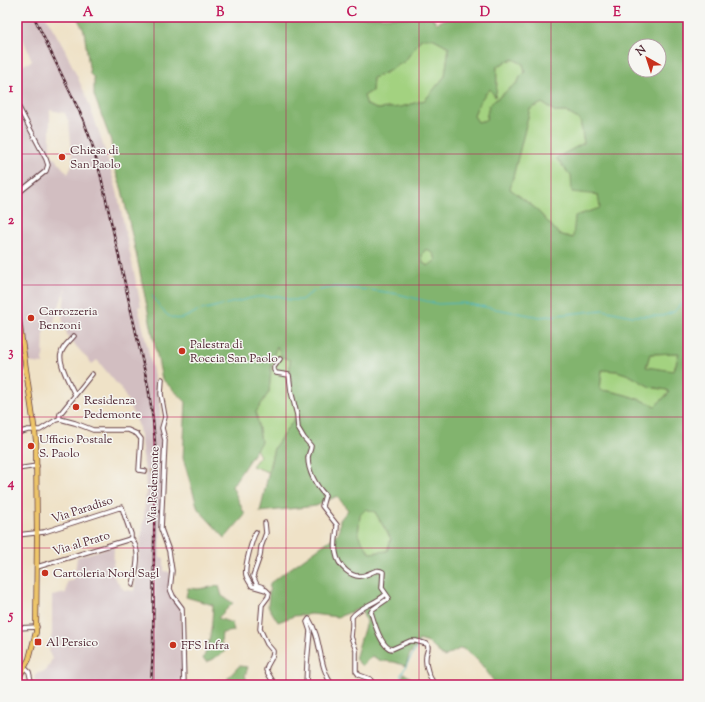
<svg xmlns="http://www.w3.org/2000/svg" width="705" height="702" viewBox="0 0 705 702" font-family="'Sorts Mill Goudy',serif">
<style>
.industrial{fill:#d2bec1;fill-rule:evenodd}
.green{fill:#a3d280;stroke:#767856}
.forest{fill:#82b46e;stroke:#666a4c;fill-rule:evenodd}
.lines{fill:none;stroke-linecap:round;stroke-linejoin:round}
.stream{stroke:#45b4c0;stroke-width:1}
.minor-tunnel{stroke:#cebba8;stroke-width:3.5;stroke-dasharray:3.5 2;stroke-linecap:butt}
.minor-casing{stroke:#633c42;stroke-width:5.5}
.major-casing{stroke:#633c42;stroke-width:6}
.minor{stroke:#fff;stroke-width:3.5}
.major{stroke:#edc569;stroke-width:4.5}
.rail-casing{stroke:#4a1f2b;stroke-width:2.5}
.rail{stroke:#f6f6f2;stroke-width:1;stroke-dasharray:3;stroke-linecap:butt}
.grid{fill:none;stroke:#c2185b;stroke-width:1;stroke-opacity:0.55}
.poi-dot{fill:#c8321e;stroke:#f6f6f2;stroke-width:1.5}
.labels{text-anchor:middle;stroke-width:3;stroke-linejoin:round;paint-order:stroke}
.poi-label{font-size:12px;fill:#4a1f2b;stroke:#f6f6f2;text-anchor:start}
.street-label{font-size:12px;fill:#4a1f2b;stroke:#f6f6f2}
.neatline{fill:none;stroke:#c2185b;stroke-width:1.5}
.grid-label{font-size:13px;text-anchor:middle;font-weight:bold;fill:#c2185b}
</style>
<rect width="100%" height="100%" fill="#f6f6f2"/>
<filter id="ink" filterUnits="userSpaceOnUse"><feTurbulence type="fractalNoise" baseFrequency=".025" numOctaves="2"/><feDisplacementMap in="SourceGraphic" scale="8" xChannelSelector="R" yChannelSelector="G"/><feConvolveMatrix kernelMatrix="1 2 1 2 8 2 1 2 1" color-interpolation-filters="sRGB"/></filter>
<filter id="wash" filterUnits="userSpaceOnUse"><feTurbulence type="fractalNoise" baseFrequency=".012" numOctaves="4" result="noise"/><feDisplacementMap in="SourceGraphic" scale="16" xChannelSelector="R" yChannelSelector="G"/><feGaussianBlur stdDeviation="0.9" result="paint"/><feColorMatrix in="noise" values="0 0 0 0 0 0 0 0 0 0 0 0 0 0 0 0 0 1.4 0 .05"/><feComposite in="paint" operator="in"/></filter>
<g filter="url(#wash)">
<rect width="100%" height="100%" fill="#efe2c7"/>
<path class="industrial" d="M17,17H46L64,48L86,96L100,135L117,191L141,306L138,307L140,315L160,402V426L164,449L160,557L164,558V571L170,572V589L181,608L183,685H34L35,674L46,671L52,659L49,652L52,633V596L66,593L67,582L74,579L77,557L114,546L113,576L124,590L134,591L144,517L146,492L145,472L139,428L129,404L122,390L97,360L92,364L68,337L62,318L66,286L53,324L44,327L43,364L25,362L17,306V68L32,61L17,23ZM50,110L65,113L69,123L73,162L68,174L50,153Z"/>
<path class="green" d="M432,38L449,47L445,76L425,100L401,107L377,109L367,105L364,96L372,91L373,78L387,72L405,61L421,39Z
M513,59L523,64L525,72L520,77L518,82L489,105L486,120L478,122L474,116C477,105 482,97 490,89L495,96C498,87 496,76 497,66Z
M542,103L556,112H566L580,120L584,143L556,158L571,176L598,194L601,208L573,238L559,234L535,208L510,189L530,109Z
M426,249L434,254L436,260L429,266L423,263L422,255Z
M277,345L290,360V376L297,415L274,448L268,472L252,466L260,456L256,449L261,442L256,412L269,392L272,359Z
M679,353L674,371L646,368L650,354Z
M602,370L617,371L629,375L650,387L667,390L669,393L655,406C637,398 620,392 600,390Z
M366,509L375,512L391,539L387,551L370,553L358,535L360,515Z"/>
<path class="forest" d="M81,17H431L437,23L450,17H688V685H496C487,671 476,655 461,648L444,657L429,643L419,640L409,656L406,666L394,662L381,661L372,656L362,666L355,659L366,622L361,608L338,617L311,614L294,616L278,622L268,606L270,583L330,540L339,532L340,520L348,510L337,496L316,506L260,512L274,448L297,415L290,376V360L282,357L277,346L272,359L269,392L256,412L261,442L232,486L245,515L225,538L198,509L183,458L186,402L162,379L136,253L122,190L113,164L111,141L94,95V78L90,74L84,31L78,19ZM432,38L449,47L445,76L425,100L401,107L377,109L367,105L364,96L372,91L373,78L387,72L405,61L421,39ZM635,46H659V70H635ZM513,59L523,64L525,72L520,77L518,82L489,105L486,120L478,122L474,116C477,105 482,97 490,89L495,97C498,87 496,76 497,66ZM542,103L556,112H566L580,120L584,143L556,158L571,176L572,192L598,195L600,208L575,216L573,238L559,234L535,208L510,189L530,109ZM426,249L434,254L436,260L428,266L423,263L422,255ZM679,353L674,371L646,367L650,354ZM602,370L617,371L629,375L650,387L667,390L669,393L655,406C637,398 620,392 600,390ZM366,509L375,512L391,539L387,551L370,553L358,535L360,515Z
M219,586L222,596L233,603L218,618L232,623L234,631L222,633L221,642L225,652L207,662L203,659C211,641 212,624 213,605L186,597L188,588L198,589Z
M239,666L248,667L245,676L249,685H227L228,678Z
M404,673L420,685H422H401Z"/>
<g class="lines">
<path class="stream" d="M152,295C165,316 173,327 197,311L256,297L280,296L289,300H301L314,291L336,287L371,290L398,294L438,304L463,303L540,317L603,310L632,316H662L674,312L681,304L688,300
M403,685L401,675L419,643
M686,685L688,683"/>
</g>
</g>
<g filter="url(#ink)">
<g class="lines">
<path class="minor-tunnel" d="M145,471H161"/>
<g class="minor-casing">
<path id="minor" d="M17,104L46,159L48,165L46,171L17,194
M74,336C69,342 62,347 61,354C58,363 71,386 75,395
M280,359L274,367V370L276,373L289,375L291,391L297,415L298,428L304,438L311,446C311,450 308,454 308,458C308,471 316,486 325,495L322,506L337,525C337,534 334,544 336,553C338,566 352,580 365,575C372,573 377,568 383,572L382,588L389,598L373,609L371,612C374,622 381,648 392,649L410,641H416L427,644C430,649 426,651 426,657C425,665 429,679 436,685
M162,379L161,394L165,417L162,428L165,440L161,529L169,551L172,571L170,589L173,596L182,608L184,685
M59,419L60,414L92,374
M17,433L28,430H40L56,420L60,419L75,423L93,430H128L137,434L141,439L139,470L145,471
M17,469L37,466
M256,532C252,539 244,568 246,575C247,579 250,583 252,586L266,590L269,593L268,597L262,605L260,629L267,644L273,651C274,659 267,662 266,670L275,685
M17,535L44,532L122,507L124,514L131,534V538C142,551 136,569 133,585
M37,567L127,540L131,538
M263,587L257,585L253,576L260,556L261,547L266,533L265,523
M17,611L19,628
M17,628L37,627
M25,668L29,672L32,685
M306,685L307,663L310,631L307,622L309,619C322,639 318,665 332,685
M374,685L370,679L359,675L356,671V650L351,637L352,626V617C360,606 376,604 386,594"/>
</g>
<g class="major-casing">
<path id="major" d="M17,306L36,440L37,539L36,632L29,659L17,681"/>
</g>
<use href="#minor" class="minor"/>
<use href="#major" class="major"/>
<g class="rail-casing">
<path id="rail" d="M34,17L83,119L92,144L101,177L148,386L153,420L155,443L153,648L151,685"/>
</g>
<use href="#rail" class="rail"/>
</g>
</g>
<path class="grid" d="M154,17V685M286,17V685M419,17V685M551,17V685M17,154H688M17,285H688M17,417H688M17,548H688"/>
<g class="poi-dot">
<circle cx="62" cy="157" r="4"/>
<circle cx="31" cy="318" r="4"/>
<circle cx="182" cy="351" r="4"/>
<circle cx="76" cy="407" r="4"/>
<circle cx="31" cy="446" r="4"/>
<circle cx="45" cy="573" r="4"/>
<rect x="34" y="638" width="8" height="8" rx="2"/>
<circle cx="173" cy="645" r="4"/>
</g>
<g class="labels">
<g class="poi-label">
<text x="70" y="154">Chiesa di<tspan x="70" dy="14">San Paolo</tspan></text>
<text x="39" y="315">Carrozzeria<tspan x="39" dy="14">Benzoni</tspan></text>
<text x="190" y="348">Palestra di<tspan x="190" dy="14">Roccia San Paolo</tspan></text>
<text x="84" y="404">Residenza<tspan x="84" dy="14">Pedemonte</tspan></text>
<text x="39" y="443">Ufficio Postale<tspan x="39" dy="14">S. Paolo</tspan></text>
<text x="53" y="577">Cartoleria Nord Sagl</text>
<text x="46" y="646">Al Persico</text>
<text x="181" y="649">FFS Infra</text>
</g>
<g class="street-label">
<text transform="translate(153 485) rotate(-88)" y="4">Via Pedemonte</text>
<text transform="translate(82 509) rotate(-18)" y="4">Via Paradiso</text>
<text transform="translate(81 543) rotate(-17)" y="4">Via al Prato</text>
</g>
</g>
<rect width="705" height="702" fill="none" stroke="#f6f6f2" stroke-width="44"/>
<g transform="translate(647 58) rotate(321)"><circle r="19" fill="#f6f6f2" stroke="#b1a0a2"/>
<path d="M0-3L7 15L0 10L-7 15Z" fill="#c8321e"/>
<text y="-6" font-size="11" font-weight="bold" text-anchor="middle" fill="#4a1f2b">N</text>
</g>
<rect x="22" y="22" width="661" height="658" class="neatline"/>
<g class="grid-label">
<text x="88" y="16">A</text>
<text x="220" y="16">B</text>
<text x="352" y="16">C</text>
<text x="485" y="16">D</text>
<text x="617" y="16">E</text>
<text x="11" y="92">1</text>
<text x="11" y="224">2</text>
<text x="11" y="356">3</text>
<text x="11" y="487">4</text>
<text x="11" y="619">5</text>
</g>
</svg>
